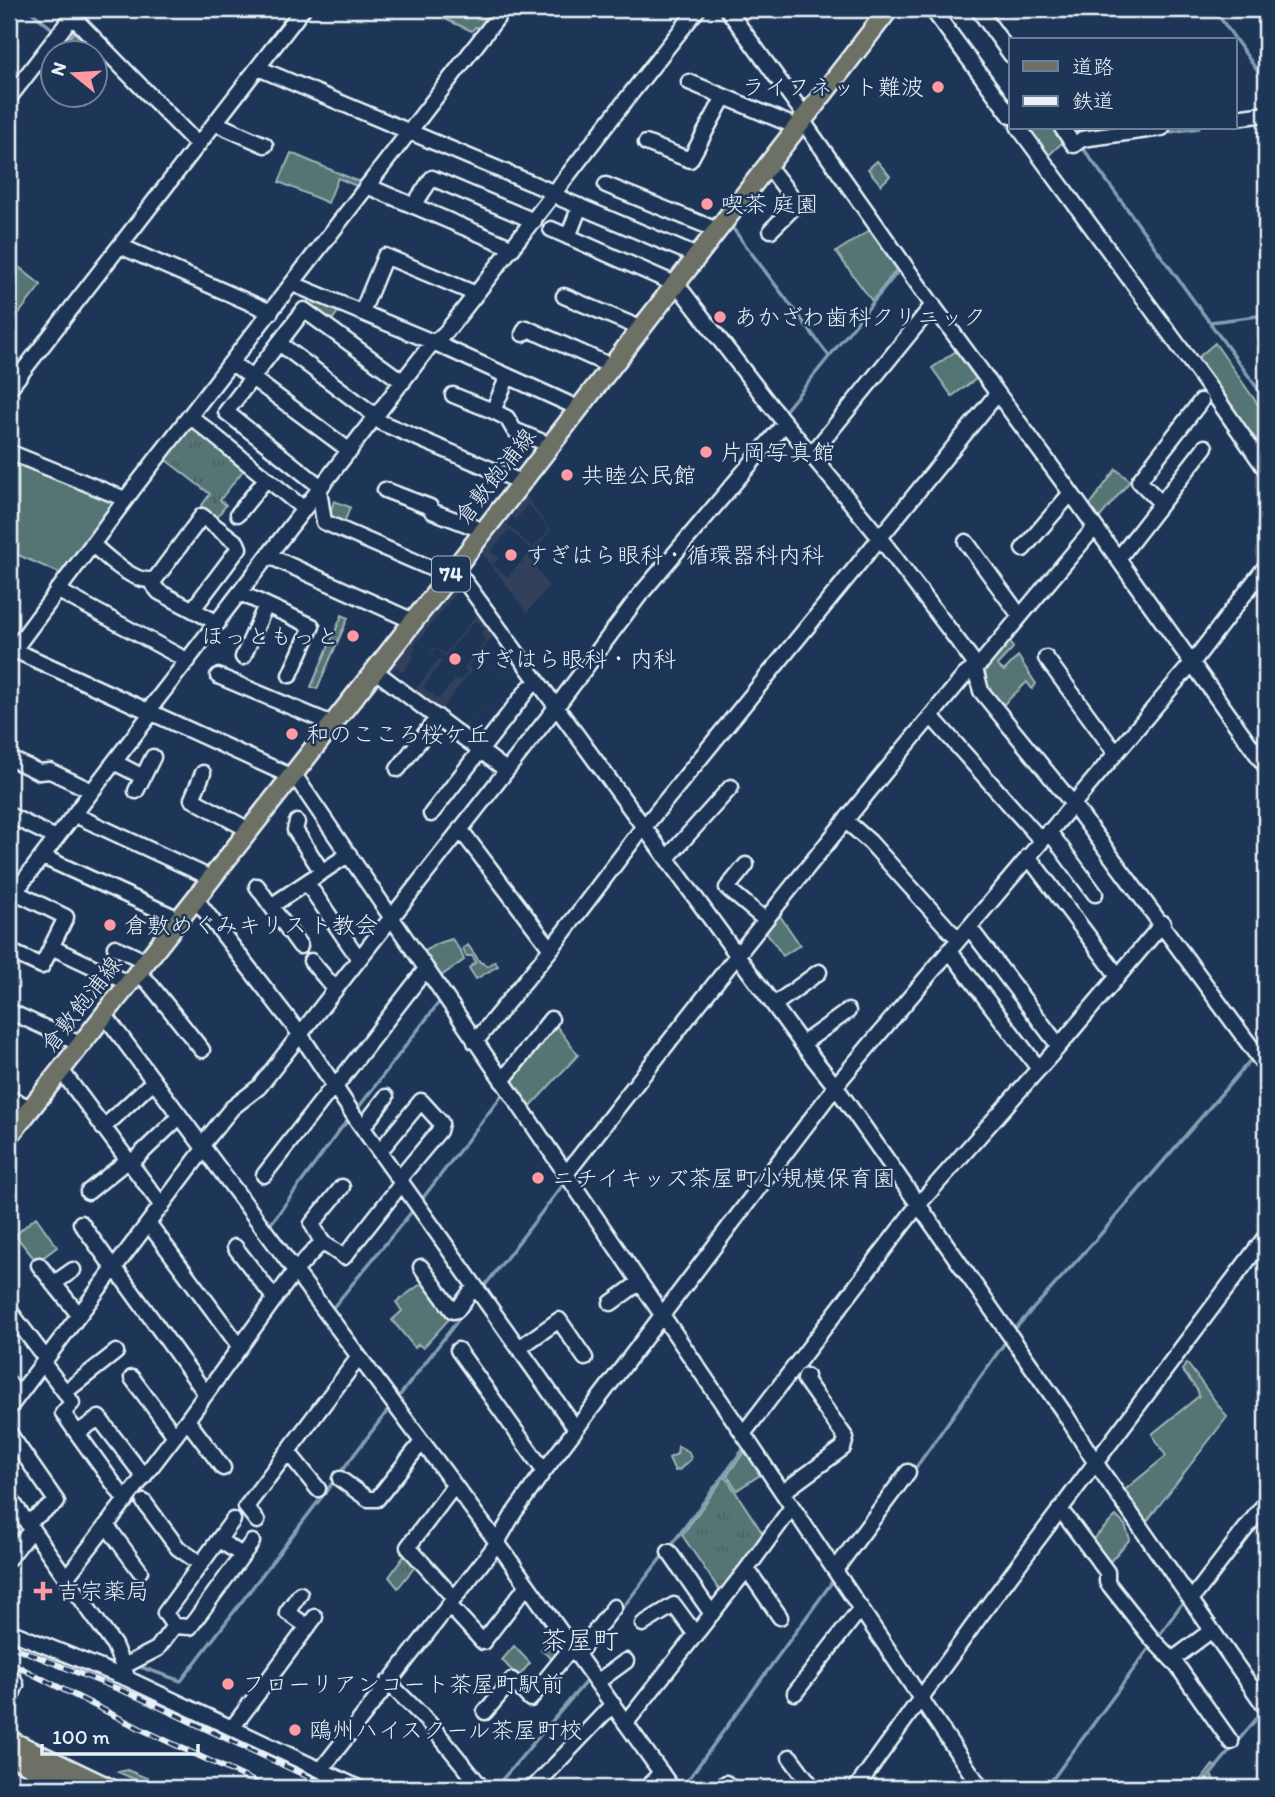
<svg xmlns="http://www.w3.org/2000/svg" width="1275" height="1797" viewBox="0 0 1275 1797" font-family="Itim,'Klee One',sans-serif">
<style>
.built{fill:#30415c;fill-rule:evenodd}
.grass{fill:#547575;stroke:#9eb3b6;stroke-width:2}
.forest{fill:url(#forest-crowns);stroke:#9eb3b6;stroke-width:2}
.park{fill:url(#park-tufts);stroke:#9eb3b6;stroke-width:2}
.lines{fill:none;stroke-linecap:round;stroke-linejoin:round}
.stream{stroke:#829fb2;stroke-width:3.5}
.minor-casing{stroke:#e8f1f8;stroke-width:19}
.major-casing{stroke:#e8f1f8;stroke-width:23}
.minor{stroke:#1d3557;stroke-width:14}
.major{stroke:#6c7065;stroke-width:18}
.rail-casing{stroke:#e8f1f8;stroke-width:6}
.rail{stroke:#1d3557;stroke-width:3.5;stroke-dasharray:10;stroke-linecap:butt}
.poi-dot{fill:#ff9aa2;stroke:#1d3557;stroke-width:2.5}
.labels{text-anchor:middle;stroke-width:5;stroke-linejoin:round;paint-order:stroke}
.shield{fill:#1d3557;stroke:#abb9c8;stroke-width:2}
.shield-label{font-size:21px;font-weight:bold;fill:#e8f1f8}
.poi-label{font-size:23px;fill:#e8f1f8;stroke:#1d3557;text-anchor:start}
.street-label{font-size:23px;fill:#e8f1f8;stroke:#1d3557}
.quarter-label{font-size:26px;fill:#e8f1f8;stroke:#1d3557}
</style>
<defs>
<pattern id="forest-crowns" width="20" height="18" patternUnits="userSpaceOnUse" patternTransform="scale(1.75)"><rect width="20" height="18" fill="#547575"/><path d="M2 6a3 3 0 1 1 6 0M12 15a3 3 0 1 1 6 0" fill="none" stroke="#4d5e60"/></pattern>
<pattern id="park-tufts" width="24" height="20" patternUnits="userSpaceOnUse" patternTransform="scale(1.75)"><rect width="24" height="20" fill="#547575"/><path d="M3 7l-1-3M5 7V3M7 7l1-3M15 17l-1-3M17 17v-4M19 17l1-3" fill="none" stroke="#4d5e60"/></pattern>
</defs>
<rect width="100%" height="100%" fill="#1d3557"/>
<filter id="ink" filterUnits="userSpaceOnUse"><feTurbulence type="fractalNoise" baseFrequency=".0143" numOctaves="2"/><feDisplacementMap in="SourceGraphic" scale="14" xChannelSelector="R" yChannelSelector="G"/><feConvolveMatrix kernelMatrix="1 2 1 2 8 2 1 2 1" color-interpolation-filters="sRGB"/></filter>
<g filter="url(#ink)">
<path class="built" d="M526,496L551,530L529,558L549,586L527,613L482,553ZM528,504L549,530L533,548L507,524L512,517L516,520ZM509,530L532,550L508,577L493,565L499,558L491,551Z
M460,582L504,648L488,660L502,678L516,662L529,680L500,718L482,704L463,730L387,674ZM459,589L478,613L445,654L434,647L429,653L438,660L414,691L391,673L396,667L403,672L414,657L412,655L416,649L414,646ZM475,620L485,628L480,635L486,640L464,668L468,671L461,680L457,678L438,699L423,687L442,662L431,653L435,648L445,657ZM494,635L503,648L487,660L502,679L516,664L528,680L500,717L482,703L463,728L440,711L472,670L468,666Z
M9,1766L33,1783L43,1788H9Z"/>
<path class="grass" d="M422,9H488L494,12L482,29L475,27L472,31Z
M74,32L94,52H58Z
M1033,128H1056L1065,140L1047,157L1027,133Z
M291,153L357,181L365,180L359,187L338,178L328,203L279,182Z
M870,230L897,269L872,301L836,252Z
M9,259L41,285L9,326Z
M1215,343L1266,416V433L1252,443L1194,361Z
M956,351L976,379L952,396L932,368Z
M9,456L115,500L116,506L64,575L9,551Z
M1116,469L1130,481L1096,522L1087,509Z
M342,615L348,618L317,689L311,687Z
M1009,639L1013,648L997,665L1004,671L1018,656L1036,684L1032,689L1027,682L1002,706L986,687L985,668Z
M778,913L800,945L783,956L765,930Z
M452,939L461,952L464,960L438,978L421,954L436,944Z
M468,945L480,962L488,966L495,961L498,966L476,979L469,968L476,962L472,956H466L463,948Z
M555,1024L578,1055L527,1110L509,1082Z
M36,1217L57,1247L37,1262L15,1235Z
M425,1281L450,1318L423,1348L418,1344L415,1348L392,1320L402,1311L396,1302Z
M1187,1363L1227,1417L1144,1525L1121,1493L1166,1456L1152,1434L1199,1396L1198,1391L1182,1370Z
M678,1446L689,1452L691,1459L679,1470L675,1471L669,1458L677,1454Z
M745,1451L760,1475L737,1490L727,1475Z
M1116,1516L1125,1525L1130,1539L1108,1564L1091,1541Z
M553,1634L563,1649L554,1661L541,1650Z
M514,1646L530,1663L518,1677L502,1660Z
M1213,1765L1217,1768L1211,1775L1219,1788H1195Z
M127,1770L149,1779L159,1788H150L146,1784L118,1772Z"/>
<path class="forest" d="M877,161L890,176L881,185L868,169Z"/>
<path class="park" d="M311,297L340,309L330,323L305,305Z
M192,425L246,467L220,500L226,505L214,521L199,509L210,494L166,460Z
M334,501L350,507L343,526L329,517Z
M725,1476L765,1537L722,1594L682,1535Z
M407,1552L417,1564L398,1588L389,1577Z"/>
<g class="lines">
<path class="stream" d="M28,9L56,32
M1214,9L1266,83
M970,73L1183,363
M811,124L901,9
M1163,133L1199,128
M1080,144L1266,400
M563,193L605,138
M731,226L829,356
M496,279L558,200
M684,287L759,191
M1210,322L1266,315
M1187,369L1209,400
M996,403L1011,424
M785,411L900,269
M1260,472L1266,482
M465,571L679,293
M384,673L457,581
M159,709L176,686
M303,776L380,679
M254,839L294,787
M70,1073L108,1024
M355,1112L440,1001
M211,1147L232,1118
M9,1152L64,1082
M957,1171L992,1132
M419,1203L503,1094
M918,1216L1004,1339
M270,1225L342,1127L351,1118
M483,1288L566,1181
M331,1310L414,1209
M1012,1332L1100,1235L1253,1057
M1019,1360L1079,1449
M397,1399L476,1297
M912,1473L1006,1341
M492,1532L507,1513
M669,1548L745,1447
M1158,1637L1183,1602
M966,1647L1001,1599
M584,1658L664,1554
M138,1666L181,1681L392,1405
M1261,1711L1266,1719
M935,1732L972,1788
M495,1788L588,1679
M682,1788L835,1578
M1046,1788L1153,1643
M1199,1788L1262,1712"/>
<g class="minor-casing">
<path id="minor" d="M727,9L805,116
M932,9L1011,116
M978,9L1011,55
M72,16L198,145
M258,68L555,193L562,199L697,256
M689,82L797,127
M9,98L78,9
M1235,118L1266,114
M802,120L934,307L1071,493L1266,767
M215,123L265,145
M1019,128L1211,390L1266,470
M1062,128L1074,145L1082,139L1162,128
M646,143L690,160L724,97
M765,168L775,175L797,204L771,230
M606,185L717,230
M367,186L513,248
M413,206L432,178L534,221
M551,229L675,284
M568,237L580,206
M120,246L271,312
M676,283L770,405L880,538L973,661L981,691L1072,803L1266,1067
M293,284L435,343L578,408
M564,296L640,328
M362,312L385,256L476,294
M523,334L526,328L611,366
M279,343L377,417
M232,363L350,451
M9,389L303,9
M453,395L493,411L508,376
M493,411L507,418L514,430L550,445
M190,416L304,509
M382,423L521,482
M9,452L125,499
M811,455L933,305
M321,487L226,412L304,310L403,382
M319,490L324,522L449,576
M385,490L430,507L432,511L484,531
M1161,503L1139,481L1201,401
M238,514L266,479
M966,542L1020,616
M92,544C105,556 139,588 156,578L202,516L237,543L239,548L193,609
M1023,549L1071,493
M269,556L413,621
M1118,559L1205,447
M455,568L802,1044L836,1087L1065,1414L1095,1462L1266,1708
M150,581L159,592L218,623
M57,590L188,661
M240,593L312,626L290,675
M14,650L297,779L748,1441L981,1788
M10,655L134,488L504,9
M243,657L266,605
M1046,658L1115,752
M374,670L506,770
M218,676L332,724
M931,716L1041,840
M9,758L39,772L50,771L92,791
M114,762L143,777
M398,769L438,717
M203,773L192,799L249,830
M136,791L153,757
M431,814L529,688
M9,815L56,838
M75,815L211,878
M845,820L870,842L950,931L959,938
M297,822L295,830L322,872
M645,826L997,394
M460,829L551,949
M1049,831L1095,894
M1028,856L1118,976
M43,857L179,919
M668,857L731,787
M746,865L727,888L764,919
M307,883L359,959
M257,886L271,906
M9,889L66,917L42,966L9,951
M195,898L300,1034L355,1117L576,1429
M9,900L153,711L152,706L429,347L446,332C531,225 612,115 698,9
M969,927L1059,1046
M300,946L271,906L349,854
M51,947L128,983
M115,947L145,961
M949,950L1039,1069
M311,961L335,989
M137,972L148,982L202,1050
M774,1005L819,972
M9,1011L80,1044
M104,1014L496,1541L672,1788
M475,1042L551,949L644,826
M802,1044L848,1011
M61,1070L162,1206
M502,1081L551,1019
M335,1087L426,969
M9,1098L31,1108
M363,1127L386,1097
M103,1128L147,1087
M202,1145L232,1108L259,1087L557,706L639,596L785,423
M380,1151L421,1101L441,1123L439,1131L399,1179
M130,1164L173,1123
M566,1174C696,1006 828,839 965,675L982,662L1095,527
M264,1175L334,1085
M88,1192L128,1160
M81,1223L114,1269
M149,1224L240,1347
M322,1242L312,1224L342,1187
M235,1247L275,1299
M39,1265L79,1315
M421,1267L453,1311L457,1310L475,1286
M115,1268L206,1394
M53,1284L73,1270
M611,1303L640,1282
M9,1310L46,1359
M519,1348L559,1320L585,1358
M458,1350L544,1471
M43,1363L65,1392L116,1352
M132,1378L175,1436
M9,1383L17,1397
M65,1392L72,1403L63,1413L77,1433L99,1418L144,1477
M9,1408L204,1149
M187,1420L223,1468
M9,1433L57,1502L27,1523
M77,1433L126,1501
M743,1434L918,1205L1059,1046L1163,923
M288,1452L318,1489
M340,1479L368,1499H377L422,1442
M783,1492L843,1448L846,1438L805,1380L806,1376
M9,1497L114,1645L128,1679
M144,1502L178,1548L201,1564
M1059,1510L1066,1517L1107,1572V1582L1152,1639L1176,1664L1231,1742
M257,1521L246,1507L359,1357
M107,1526L140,1571
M219,1540L242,1555
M669,1552L712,1614
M9,1558L32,1529
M747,1569L780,1617
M835,1570L908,1472
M66,1578L187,1420L295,1271L322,1242L344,1257L402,1183
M300,1594L287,1612L308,1627
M454,1598L408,1547L454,1486
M1191,1600L1266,1502
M449,1605L483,1642L522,1592L529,1587
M643,1624L674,1605L696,1635
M174,1626L190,1627L252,1542
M9,1631L128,1679L359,1788
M577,1655L614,1607
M1172,1660L1204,1636
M124,1666L157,1649L174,1626L165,1613L233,1520
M9,1677L14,1680L16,1685L9,1701
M388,1682L429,1723L482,1788
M597,1682L626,1661
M795,1693L861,1608
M485,1712L512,1680L530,1699L572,1647
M626,1723L747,1569L792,1507
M232,1728L315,1617
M790,1757L813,1788
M321,1770L495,1546L514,1513L544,1471L842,1078L1192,663L1266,566
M726,1783L729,1788
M535,1786L613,1704
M647,1788L661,1772
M856,1788L980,1616L1266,1236"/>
</g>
<g class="major-casing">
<path id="major" d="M9,1136L449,576L889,9
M9,1740L109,1788
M9,1754L37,1770L76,1788"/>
</g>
<use href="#minor" class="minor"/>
<use href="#major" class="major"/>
<g class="rail-casing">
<path id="rail" d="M9,1645L138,1697L332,1788
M9,1662L141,1729L268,1788"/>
</g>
<use href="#rail" class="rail"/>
</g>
</g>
<g class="poi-dot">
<circle cx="938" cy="87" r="7"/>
<circle cx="707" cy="204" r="7"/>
<circle cx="720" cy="317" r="7"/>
<circle cx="706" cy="452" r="7"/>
<circle cx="567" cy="475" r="7"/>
<circle cx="511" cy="555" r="7"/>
<circle cx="353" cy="636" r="7"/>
<circle cx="455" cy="659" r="7"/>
<circle cx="292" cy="734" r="7"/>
<circle cx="110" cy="925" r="7"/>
<circle cx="538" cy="1178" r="7"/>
<path d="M39.5 1580.5h7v7h7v7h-7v7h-7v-7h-7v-7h7z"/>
<circle cx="228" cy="1684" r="7"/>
<circle cx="295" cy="1730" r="7"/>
</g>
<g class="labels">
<rect class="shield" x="432" y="556.5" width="38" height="35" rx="5"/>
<g class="shield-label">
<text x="451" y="581">74</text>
</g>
<g class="poi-label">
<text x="924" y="95" text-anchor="end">ライフネット難波</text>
<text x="721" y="212">喫茶 庭園</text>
<text x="734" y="325">あかざわ歯科クリニック</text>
<text x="720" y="460">片岡写真館</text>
<text x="581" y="483">共睦公民館</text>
<text x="525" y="563">すぎはら眼科・循環器科内科</text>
<text x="339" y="644" text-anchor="end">ほっともっと</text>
<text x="469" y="667">すぎはら眼科・内科</text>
<text x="306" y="742">和のこころ桜ケ丘</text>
<text x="124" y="933">倉敷めぐみキリスト教会</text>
<text x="552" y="1186">ニチイキッズ茶屋町小規模保育園</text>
<text x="57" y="1599">吉宗薬局</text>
<text x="242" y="1692">フローリアンコート茶屋町駅前</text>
<text x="309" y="1738">鴎州ハイスクール茶屋町校</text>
</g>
<g class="street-label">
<text transform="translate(495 476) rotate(-52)" y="8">倉敷飽浦線</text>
<text transform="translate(81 1004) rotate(-52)" y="8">倉敷飽浦線</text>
</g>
<g class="quarter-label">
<text x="580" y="1649">茶屋町</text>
</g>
</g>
<rect width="1275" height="1797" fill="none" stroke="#1d3557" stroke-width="35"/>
<rect x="18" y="18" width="1240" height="1762" fill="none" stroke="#e8f1f8" stroke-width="2.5" filter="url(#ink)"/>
<rect x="1009" y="38" width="228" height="91" fill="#1d3557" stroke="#6e8097" stroke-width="2"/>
<rect x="1023" y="61" width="35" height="10" fill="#6c7065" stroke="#6e8097" stroke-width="2"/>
<text x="1072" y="74" font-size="21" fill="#e8f1f8">道路</text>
<rect x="1023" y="96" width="35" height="10" fill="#e8f1f8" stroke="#6e8097" stroke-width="2"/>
<text x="1072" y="108" font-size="21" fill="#e8f1f8">鉄道</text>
<g transform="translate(74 74) rotate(288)"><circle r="33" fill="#1d3557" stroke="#6e8097" stroke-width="2"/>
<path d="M0-5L12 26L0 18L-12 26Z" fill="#ff9aa2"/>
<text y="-10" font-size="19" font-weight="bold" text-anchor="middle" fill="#e8f1f8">N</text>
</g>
<path d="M42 1744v10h156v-10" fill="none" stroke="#e8f1f8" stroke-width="3.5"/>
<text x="52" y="1744" font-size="21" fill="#e8f1f8" stroke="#1d3557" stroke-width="5" paint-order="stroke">100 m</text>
</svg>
